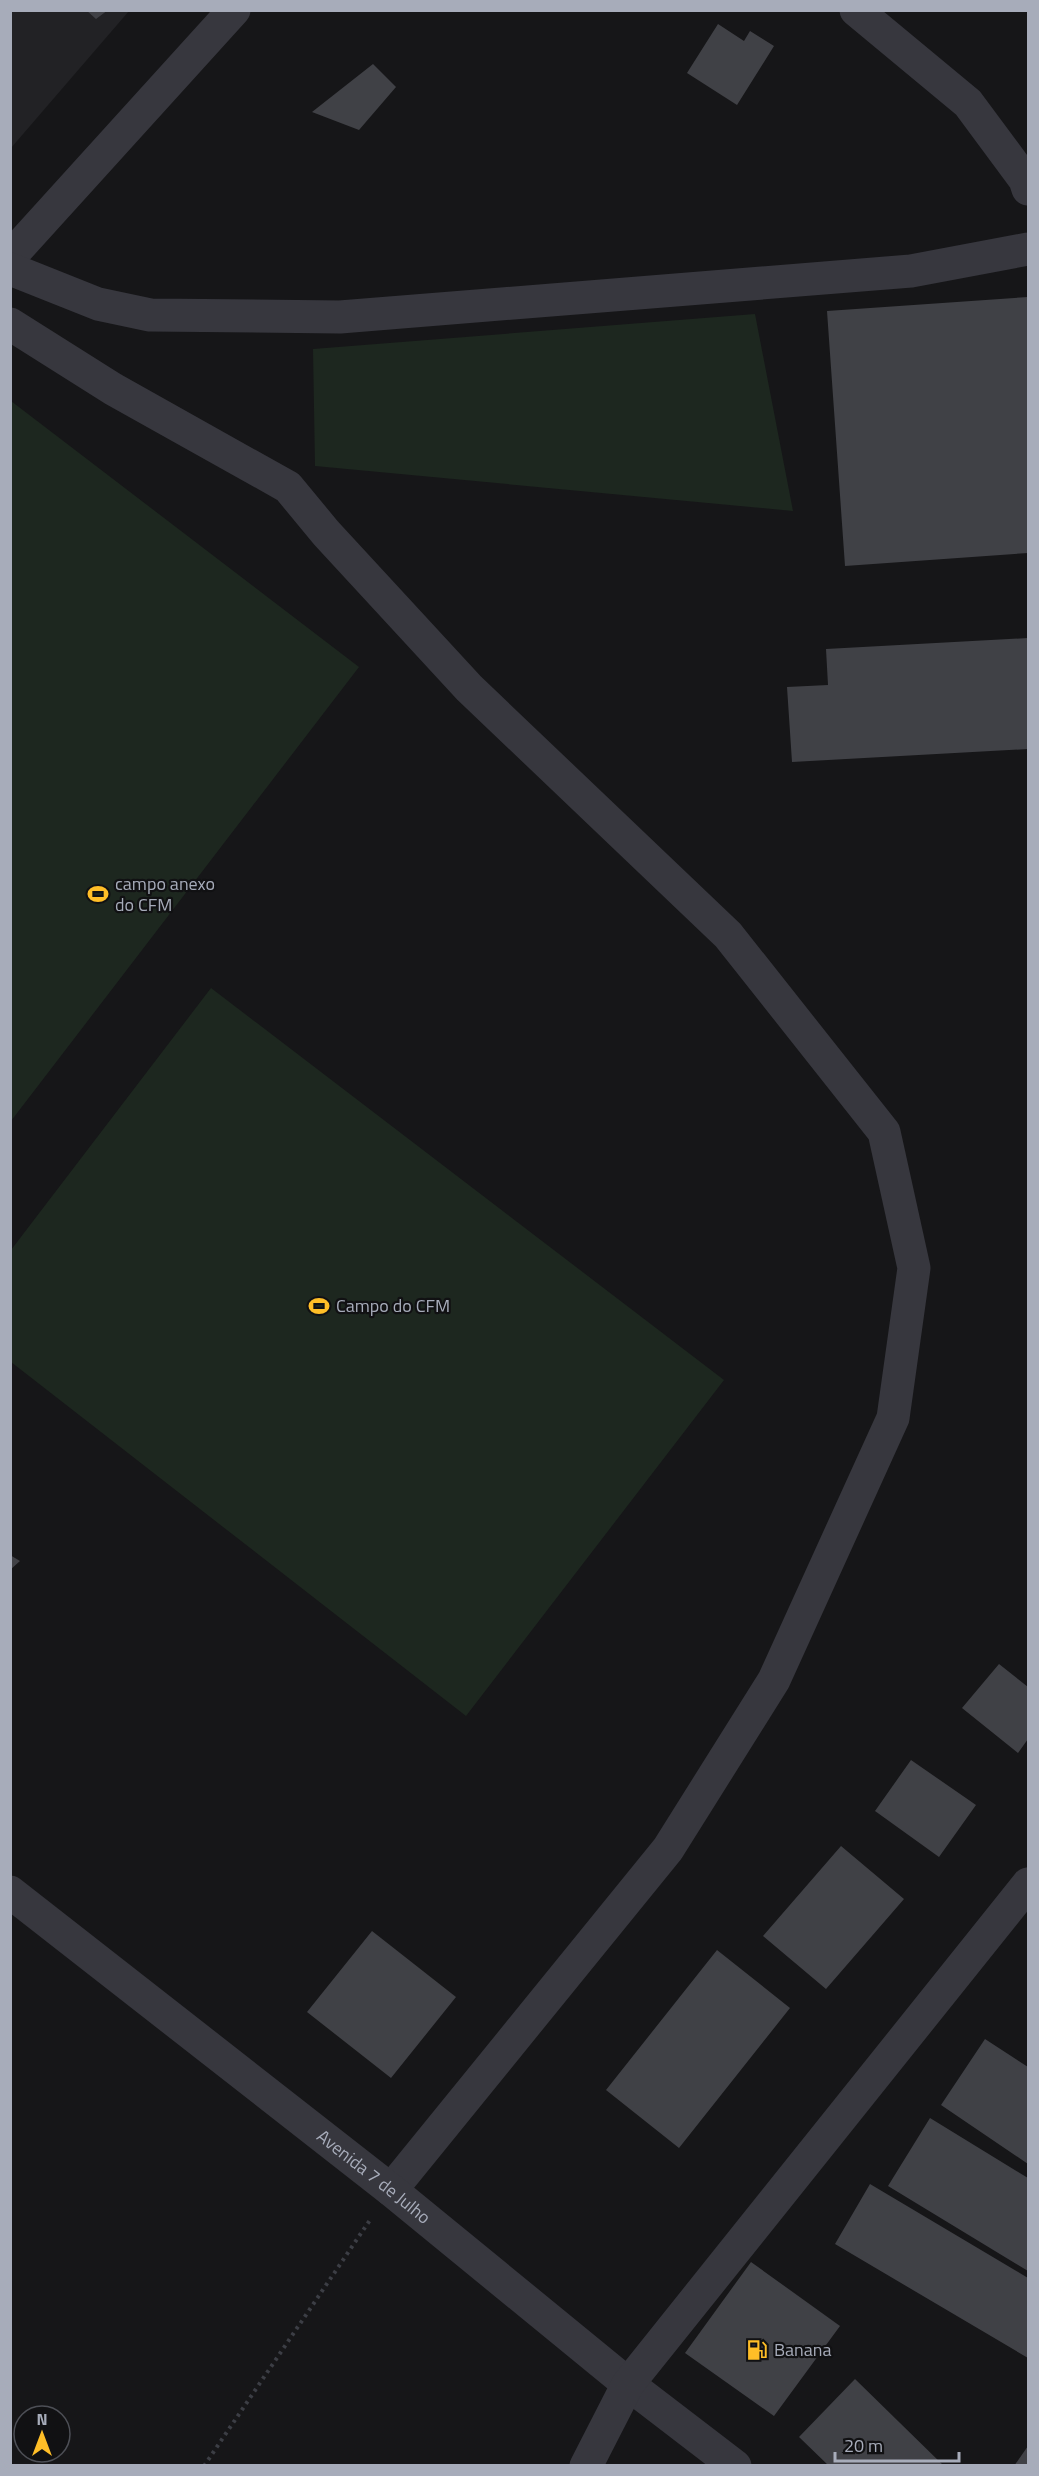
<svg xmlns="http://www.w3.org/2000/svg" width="1039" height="2476" viewBox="0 0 1039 2476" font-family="'Titillium Web',sans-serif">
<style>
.built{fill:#222225}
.green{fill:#1d271f}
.building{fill:#404146}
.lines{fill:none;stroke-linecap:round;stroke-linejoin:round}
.path{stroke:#3c3e45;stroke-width:4;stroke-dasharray:3 4.5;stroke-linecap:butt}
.street{stroke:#37373e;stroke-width:33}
.labels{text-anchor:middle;stroke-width:4.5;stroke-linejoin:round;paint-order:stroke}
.poi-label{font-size:18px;fill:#a7acba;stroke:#111113;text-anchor:start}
.street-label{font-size:18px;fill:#a7acba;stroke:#111113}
</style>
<rect width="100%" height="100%" fill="#161618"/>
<path class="built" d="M11,11H129L11,148Z"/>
<path class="green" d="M755,314L793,511L315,466L313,349Z
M11,401L359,667L11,1121H10Z
M211,988L724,1380L466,1716L11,1362V1250Z"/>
<path class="building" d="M86,10H108L96,19Z
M718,24L744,41L750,31L774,46L737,105L687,73Z
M373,64L396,87L359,130L312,112Z
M1028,297V553L845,566L827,311Z
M1028,638V749L792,762L787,687L828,685L826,649Z
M10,1555L20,1561L10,1570Z
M999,1664L1028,1687V1739L1018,1753L962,1708Z
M911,1760L976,1805L939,1857L875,1811Z
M841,1846L904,1899L826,1989L763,1936Z
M372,1931L456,1997L391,2078L307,2012Z
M717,1950L790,2008L679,2148L606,2090Z
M985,2039L1028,2067V2164L941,2105Z
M930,2118L1028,2178V2271L888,2186Z
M870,2184L1028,2278V2358L835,2244Z
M751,2262L840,2326L774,2416L685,2353Z
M855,2379L944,2466H829L799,2437Z
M1028,2446V2466H1014Z"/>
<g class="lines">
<path class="path" d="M204,2466L370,2220"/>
<g class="street">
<path d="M856,10L968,103L1025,180L1028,189"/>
<path d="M10,257L234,10"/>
<path d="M10,269L98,304L150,315L340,317L911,271L1028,249"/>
<path d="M10,324L113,389L288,487L326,533L469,688L728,935L884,1132L914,1268L893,1418L774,1680L668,1849L391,2190"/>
<path id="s1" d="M10,1892L391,2190L628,2384L735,2466"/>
<path d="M586,2466L628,2384L1028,1884"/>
</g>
</g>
<defs>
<g id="stadium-bare" transform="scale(1.62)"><path d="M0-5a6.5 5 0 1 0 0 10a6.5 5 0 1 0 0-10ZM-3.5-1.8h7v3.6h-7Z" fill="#ffbe27" stroke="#111113" stroke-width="2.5" paint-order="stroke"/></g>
<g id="fuel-bare" transform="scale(1.62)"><path d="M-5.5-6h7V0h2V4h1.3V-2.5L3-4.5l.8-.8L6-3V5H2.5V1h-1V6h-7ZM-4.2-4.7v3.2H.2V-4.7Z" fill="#ffbe27" stroke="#111113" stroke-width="2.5" paint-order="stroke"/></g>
</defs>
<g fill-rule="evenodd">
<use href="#stadium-bare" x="98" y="894"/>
<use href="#stadium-bare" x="319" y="1306"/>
<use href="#fuel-bare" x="757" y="2350"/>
</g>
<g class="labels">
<g class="poi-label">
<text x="115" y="890">campo anexo<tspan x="115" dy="21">do CFM</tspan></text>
<text x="336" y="1312">Campo do CFM</text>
<text x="774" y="2356">Banana</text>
</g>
<g class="street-label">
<text dy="6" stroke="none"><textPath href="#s1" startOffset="462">Avenida 7 de Julho</textPath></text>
</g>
</g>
<rect width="1039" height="2476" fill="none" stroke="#a7acba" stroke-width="24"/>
<g transform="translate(42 2434)"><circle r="28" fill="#111113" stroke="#4d4f56" stroke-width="1.5"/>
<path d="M0-4.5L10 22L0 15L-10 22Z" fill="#ffbe27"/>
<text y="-9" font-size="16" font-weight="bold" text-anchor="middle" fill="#a7acba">N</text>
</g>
<path d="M835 2452v9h124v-9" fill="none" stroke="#a7acba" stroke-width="3"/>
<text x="844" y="2452" font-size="18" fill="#a7acba" stroke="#111113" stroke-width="4.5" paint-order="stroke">20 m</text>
</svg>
